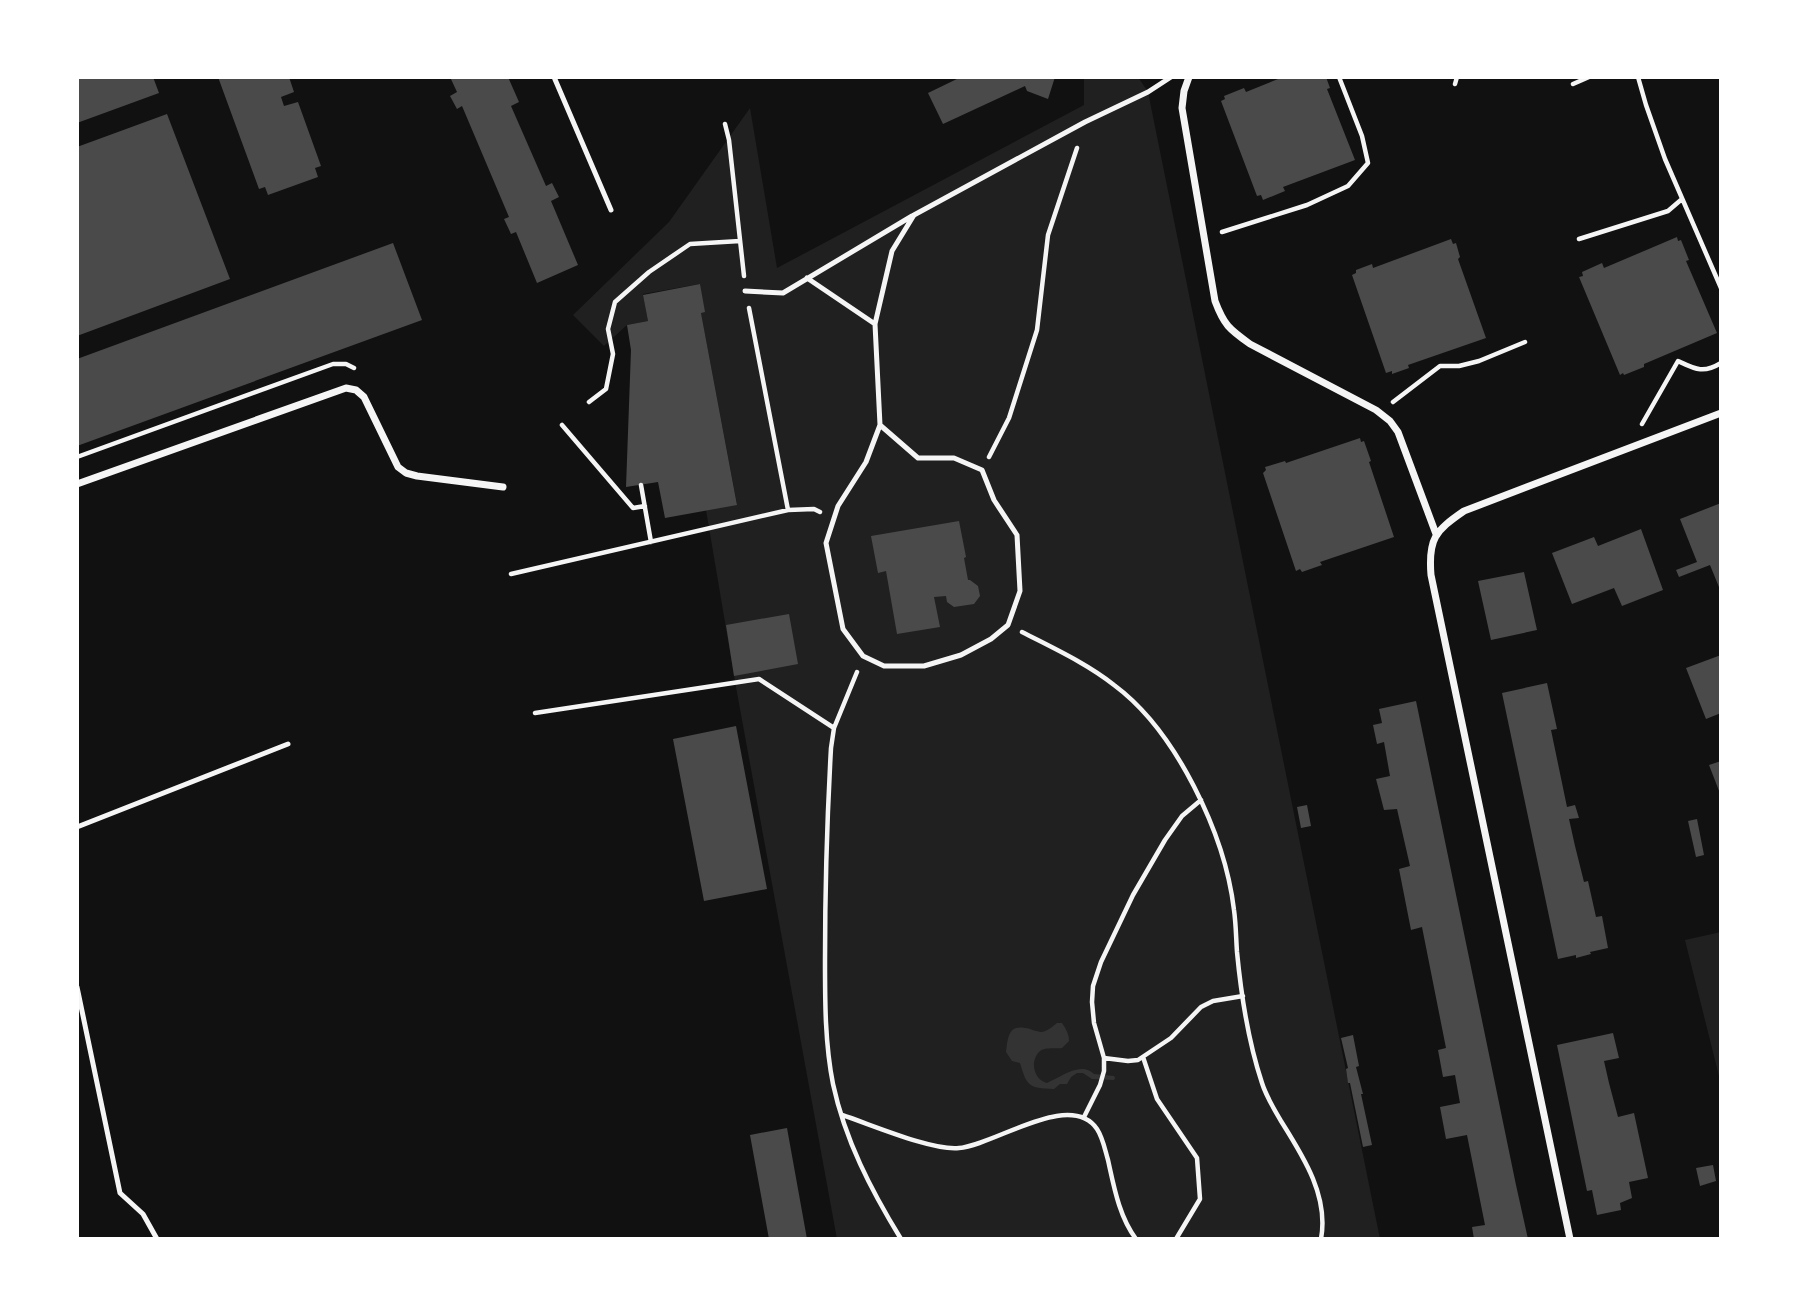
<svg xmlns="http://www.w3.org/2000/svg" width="1798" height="1316" viewBox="0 0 1798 1316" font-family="'DM Sans',sans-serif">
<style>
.green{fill:#202020}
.water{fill:#333}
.building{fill:#4a4a4a}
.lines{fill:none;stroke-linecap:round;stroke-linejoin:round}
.path{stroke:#f5f5f5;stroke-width:4.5}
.service{stroke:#f5f5f5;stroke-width:5}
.minor{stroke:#f5f5f5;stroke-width:7}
</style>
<rect width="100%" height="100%" fill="#111"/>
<path class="green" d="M1084,77H1138L1148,92L1380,1239H837L736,687L706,510L737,504L701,313L700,284L643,294L648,321L627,325L604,346L573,315L669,222L750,108L777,268L1084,105Z
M1721,932V1084L1685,940Z"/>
<path class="water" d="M1057,1023H1062C1066,1029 1069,1034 1069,1041L1062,1048C1056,1049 1045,1047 1040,1051C1029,1061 1034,1080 1047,1083C1061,1077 1081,1061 1094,1074L1114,1076L1115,1078L1114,1080L1092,1079L1083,1073H1077L1071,1077L1067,1084H1060L1054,1089C1028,1088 1027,1086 1020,1063L1012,1061L1006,1052C1008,1035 1009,1023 1030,1029C1033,1030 1039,1032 1042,1032C1048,1031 1053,1026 1057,1023Z"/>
<path class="building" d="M77,77H153L159,93L77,123Z
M218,77H289L294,92L281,97L284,106L298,102L321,166L315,168L318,177L268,195L265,187L259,189Z
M450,77H508L519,102L511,106L546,186L552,183L559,197L551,201L578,265L537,283L516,232L511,234L504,219L509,217L462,106L457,109L450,96L457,92Z
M961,77H1055L1048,99L1027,91L1025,86L943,124L928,93Z
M1283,77H1326L1330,88L1327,89L1355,160L1283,187L1285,191L1263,200L1261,195L1257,196L1221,101L1225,99L1224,96L1244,88L1246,92Z
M167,114L230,279L77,336V147Z
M1677,237L1678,241L1681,240L1689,260L1686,261L1717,333L1644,364V367L1624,375L1623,373L1620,375L1579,277L1583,276L1582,272L1602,263L1604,268Z
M1451,239L1453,244L1456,243L1460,257L1458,259L1486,338L1408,365L1409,368L1392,374V371L1386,373L1352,275L1356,273V270L1372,264L1373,268Z
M393,243L422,320L77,446V359Z
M700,284L705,312L701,313L737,505L665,518L658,482L626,487L631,350L627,325L648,321L643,295Z
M1360,438L1361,442L1364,441L1371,461L1369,462L1394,537L1320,562L1322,565L1302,572L1300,569L1296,571L1263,473L1266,470L1265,467L1285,461L1286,463Z
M1721,503V592L1710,565L1679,577L1676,570L1697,562L1680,519Z
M959,521L966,557L964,558L968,580H970L978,586L980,596L974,604L954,607L947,602L946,596L934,597L940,627L897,634L886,571L878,573L871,536Z
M1641,529L1663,590L1622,606L1614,588L1572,604L1552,553L1594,537L1598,546Z
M1524,572L1537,630L1491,640L1478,581Z
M789,614L798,664L734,676L726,625Z
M1721,655V713L1706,719L1686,668Z
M1547,683L1557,729L1551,730L1567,807L1575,805L1579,818L1569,819L1575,846L1584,882L1588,881L1596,917L1602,916L1608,948L1590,952L1591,954L1576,958V955L1558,959L1502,693Z
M1416,701L1516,1185L1528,1239H1474L1472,1227L1485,1225L1467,1135L1446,1139L1440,1107L1460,1103L1455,1075L1443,1077L1438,1050L1446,1048L1422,927L1411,930L1399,869L1410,866L1397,809L1384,810L1376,779L1390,776L1384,742L1377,744L1373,725L1382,723L1379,709Z
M736,726L767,889L704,901L673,739Z
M1721,761V796L1709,765Z
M1307,805L1311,826L1301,828L1297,807Z
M1697,819L1704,855L1696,857L1688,821Z
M1613,1033L1619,1058L1604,1061L1609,1083L1618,1117L1634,1113L1648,1178L1629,1182L1632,1198L1620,1203L1621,1210L1597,1215L1592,1190L1587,1191L1557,1045Z
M1353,1035L1359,1066L1356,1067L1363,1094H1361L1372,1145L1363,1147L1350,1083H1348L1346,1069L1348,1068L1341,1038Z
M787,1128L807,1239H769L750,1135Z
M1713,1165L1716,1181L1700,1186L1696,1168Z"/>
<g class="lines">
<path class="path" d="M1638,77L1646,105L1665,159L1721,288
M1455,84L1457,77
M1573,84L1589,77
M725,124L729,140L744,276
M1222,232L1307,205L1348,186L1368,163L1362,136L1339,77
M1579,239L1668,211L1682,199
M749,308L788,510
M589,402L606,389L613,354L608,329L615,302L649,272L690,244L740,241
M1393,402L1440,366H1459L1479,361L1525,342
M1642,424L1678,361C1695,369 1703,374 1721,363
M562,425L633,508L645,506
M77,457L333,364H346L354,368
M989,457L1009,418L1037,330L1048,235L1077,148
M641,485L651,542
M511,574L788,510L814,509L820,512
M1022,632C1053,648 1086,663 1114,685C1176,731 1225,834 1234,910C1236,924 1236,938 1237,952C1241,994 1249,1044 1262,1083C1266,1096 1274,1109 1281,1121C1303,1156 1329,1196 1321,1239
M857,672L834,728L831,748C827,819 825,890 825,961C825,1002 825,1044 833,1084C845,1140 871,1190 901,1239
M535,713L759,679L834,728
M1143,1057L1157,1099L1197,1158L1200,1199L1176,1239
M1104,1058L1128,1061L1138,1060L1171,1038L1201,1007L1213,1001L1243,996
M842,1115C870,1124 932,1151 959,1148C995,1145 1070,1090 1097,1129C1103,1138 1105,1150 1108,1160C1114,1187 1119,1216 1136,1239
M1084,1117L1100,1085L1104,1071V1058L1094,1023L1092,1002L1093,986L1101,962L1133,895L1165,840L1182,816L1201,800"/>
<path class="service" d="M554,77L611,210
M807,278L875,324
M745,291L783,293L912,216
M880,425L918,458H954L982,470L994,500L1017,535L1020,591L1008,625L991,639L961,655L924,666H884L863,656L843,629L826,543L838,506L866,462L880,425L875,324L892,251L914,215L1085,122L1148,92L1171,77
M77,827L288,744
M77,987L120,1193L143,1214L157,1239"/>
<path class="minor" d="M1189,77L1184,91L1182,108L1215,301C1224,325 1229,329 1250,344L1376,410L1390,421L1398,432L1436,534
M77,484L346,388L356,390L364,397L398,467L406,473L417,476L503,487
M1570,1239L1431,575C1428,539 1435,531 1464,511L1721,413"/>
</g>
<rect width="1798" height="1316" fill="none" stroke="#ffffff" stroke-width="158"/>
</svg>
